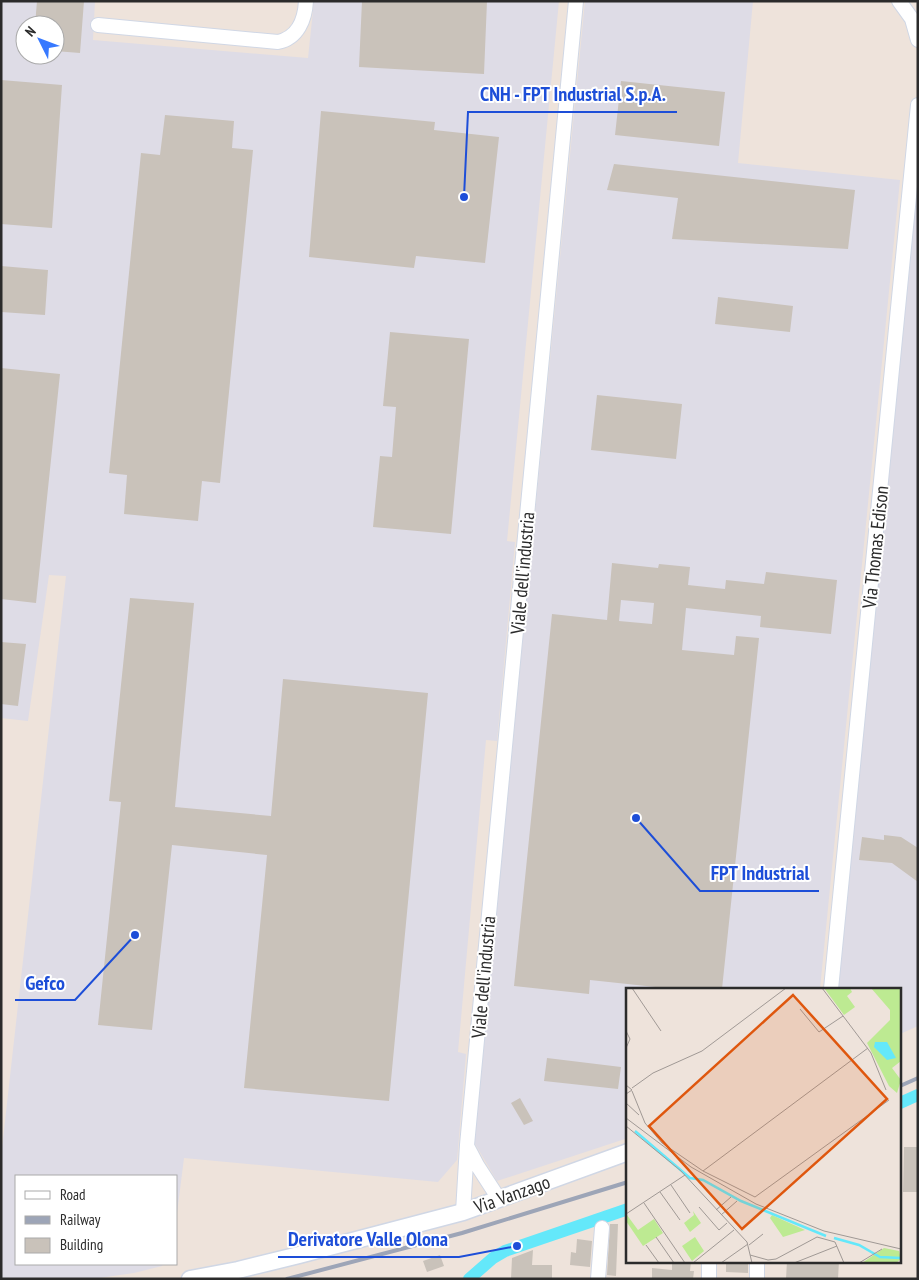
<svg xmlns="http://www.w3.org/2000/svg" width="919" height="1280" viewBox="0 0 919 1280" font-family="'PT Sans Narrow',sans-serif">
<style>
.industrial{fill:#dedce6;fill-rule:evenodd}
.lines{fill:none;stroke-linecap:round;stroke-linejoin:round}
.canal{stroke:#64e8fa;stroke-width:12}
.building{fill:#c9c2ba;fill-rule:evenodd}
.minor-casing{stroke:#d0d7e5;stroke-width:16}
.tertiary-casing{stroke:#d0d7e5;stroke-width:19}
.minor{stroke:#fff;stroke-width:14}
.tertiary{stroke:#fff;stroke-width:16}
.rail{stroke:#9da5b7;stroke-width:4}
.labels{text-anchor:middle;stroke-width:4;stroke-linejoin:round;paint-order:stroke}
.street-label{font-size:19px;fill:#2b2b2b;stroke:#fff}
.inset-river{fill:none;stroke:#64e8fa;stroke-width:2.5}
.inset-road{fill:none;stroke:#a09995;stroke-width:1}
.view{fill:#df570e;fill-opacity:0.15;stroke:#df570e;stroke-width:2.5}
.inset-edge{fill:none;stroke:#2b2b2b;stroke-width:2.5}
.leader{fill:none;stroke:#1d4ed8;stroke-width:2}
.callout-dot{fill:#1d4ed8;stroke:#fff;stroke-width:2}
.callout-label{font-size:20px;text-anchor:middle;font-weight:bold;fill:#1d4ed8;stroke:#fff;stroke-width:4;stroke-linejoin:round;paint-order:stroke}
</style>
<rect width="100%" height="100%" fill="#eee3db"/>
<path class="industrial" d="M1,1H95L93,40L308,58L314,1H559L507,541L515,542L497,741L486,740L458,1052L466,1054L457,1160L438,1182L184,1158L176,1221V1176H16V1264H163L162,1266L134,1273L92,1279H1V1157L66,576L49,575L28,721L1,718ZM25,25H55V55H25Z
M585,1H753L738,163L900,180L820,989H628V1138L497,1181L474,1142Z
M918,160V1026L900,1034V989H837Z"/>
<g class="lines">
<path class="canal" d="M900,1103L918,1095
M469,1279L493,1258L505,1251L628,1209"/>
</g>
<path class="building" d="M37,1H84L80,53L55,51V25H35Z
M362,1H487L484,74L359,67Z
M1,80L62,85L52,228L1,224Z
M621,81L725,92L719,146L615,135Z
M321,111L435,122L434,130L499,137L485,263L416,256L414,268L309,257Z
M165,115L234,121L232,148L253,150L220,483L202,481L198,521L124,514L127,475L109,473L141,153L160,155Z
M614,164L855,190L848,249L672,239L678,198L607,190Z
M1,266L48,270L45,315L1,312Z
M718,297L793,306L790,332L715,324Z
M390,332L469,339L451,534L373,527L380,456L392,457L396,407L383,406Z
M1,368L60,374L36,603L1,599Z
M597,395L682,404L676,459L591,450Z
M612,563L658,568L659,564L690,567L688,585L725,589L726,580L764,584L766,572L837,580L831,634L760,627L761,616L686,608L682,650L734,655L736,636L759,638L722,989H674L590,980L589,994L514,986L552,614L607,620ZM621,600L654,603L652,624L619,621Z
M130,598L194,603L175,807L271,816L283,679L428,693L389,1101L244,1088L267,855L172,845L152,1030L98,1025L121,802L109,801Z
M1,642L26,644L18,706L1,704Z
M884,835L901,837L918,848V882L892,863L859,860L862,837L884,840Z
M547,1058L621,1067L618,1089L544,1081Z
M520,1098L533,1121L524,1125L511,1103Z
M904,1147H918V1192H903Z
M610,1224H618L616,1276L607,1275Z
M577,1239L592,1241L590,1267L570,1265L571,1252L576,1253Z
M533,1250L532,1265H552V1278L511,1279L512,1258Z
M440,1255L444,1266L427,1272L423,1261Z
M672,1261H691L690,1271H694L693,1279H652V1268L672,1270Z
M726,1261H748V1273L726,1272Z
M787,1261H839L838,1279H786Z"/>
<g class="lines">
<g class="minor-casing">
<path id="minor" d="M899,1L912,19L918,40
M98,25L278,42C298,38 305,19 306,1
M831,989L918,105
M467,1146L477,1165L499,1199
M463,1212L467,1145L576,1
M598,1279L602,1228
M709,1279V1261
M757,1279V1261"/>
</g>
<g class="tertiary-casing">
<path id="tertiary" d="M190,1279L238,1270L299,1255L463,1212L628,1152"/>
</g>
<use href="#minor" class="minor"/>
<use href="#tertiary" class="tertiary"/>
<path class="rail" d="M900,1086L918,1078
M287,1279L462,1233L628,1182"/>
</g>
<g class="labels">
<g class="street-label">
<text transform="translate(875 547) rotate(-84)" y="7">Via Thomas Edison</text>
<text transform="translate(522 573) rotate(-85)" y="7">Viale dell'industria</text>
<text transform="translate(483 977) rotate(-85)" y="7">Viale dell'industria</text>
<text transform="translate(512 1194) rotate(-20)" y="7">Via Vanzago</text>
</g>
</g>
<g transform="translate(626 988)">
<rect width="275" height="275" fill="#eee3db"/>
<path d="M198,0H224L226,4L221,8L229,19L218,27ZM245,0H275V73L266,80L275,92L271,105L263,98L241,55L264,32V22ZM67,223L75,235L64,244L58,235L68,227ZM1,227L12,242L28,231L37,245L17,258L0,233ZM146,227L159,233L179,242L157,249L144,230ZM69,249L78,263L66,273L56,258ZM258,260L273,263L275,271L270,275H236Z" fill="#bdea92"/>
<path d="M249,54H261L270,70L261,72L248,59Z" fill="#64e8fa"/>
<path class="inset-river" d="M9,143L64,190L77,192L115,213L200,248M208,250L233,257L254,269L275,270"/>
<path class="inset-road" d="M6,0L35,43M196,0L245,65L260,102M174,21L193,44L217,28M0,43L4,51L0,60M0,97L6,102L0,106M6,100L27,85L76,63L160,0M6,103L19,135L36,155L77,183L129,209L263,112M0,115L13,127M0,130L65,179L130,216L198,243L275,261M0,138L55,183L121,254L126,275M77,183L242,60M45,197L64,225M34,204L54,232M18,215L59,275M73,219L93,242L101,235M90,222L105,209M0,226L59,187M95,227L111,213M30,249L48,275M20,257L33,275M123,257L137,246M124,267L142,272L150,271L191,249L209,254L218,275M67,275L108,242M95,275L122,256M168,275L211,258M233,275L256,261"/>
<path class="view" d="M167,7L261,111L116,241L23,138Z"/>
<rect width="275" height="275" class="inset-edge"/>
</g>
<path class="leader" d="M464 197L468 112H677M636 818L700 891H819M135 935L75 1000H15M517 1246L459 1257H278"/>
<g class="callout-dot">
<circle cx="464" cy="197" r="5"/>
<circle cx="636" cy="818" r="5"/>
<circle cx="135" cy="935" r="5"/>
<circle cx="517" cy="1246" r="5"/>
</g>
<g class="callout-label">
<text x="573" y="101">CNH - FPT Industrial S.p.A.</text>
<text x="760" y="880">FPT Industrial</text>
<text x="45" y="990">Gefco</text>
<text x="368" y="1246">Derivatore Valle Olona</text>
</g>
<rect width="919" height="1280" fill="none" stroke="#2b2b2b" stroke-width="5"/>
<rect x="15" y="1175" width="162" height="90" fill="#ffffff" stroke="#aaaaaa"/>
<rect x="25" y="1191" width="25" height="8" fill="#ffffff" stroke="#aaaaaa"/>
<text x="60" y="1200" font-size="15" fill="#2b2b2b">Road</text>
<rect x="25" y="1216" width="25" height="8" fill="#9da5b7" stroke="#aaaaaa"/>
<text x="60" y="1225" font-size="15" fill="#2b2b2b">Railway</text>
<rect x="25" y="1238" width="25" height="15" fill="#c9c2ba" stroke="#aaaaaa"/>
<text x="60" y="1250" font-size="15" fill="#2b2b2b">Building</text>
<g transform="translate(40 40) rotate(312)"><circle r="24" fill="#ffffff" stroke="#aaaaaa"/>
<path d="M0-4L9 19L0 12L-9 19Z" fill="#3779ff"/>
<text y="-8" font-size="14" font-weight="bold" text-anchor="middle" fill="#2b2b2b">N</text>
</g>
</svg>
